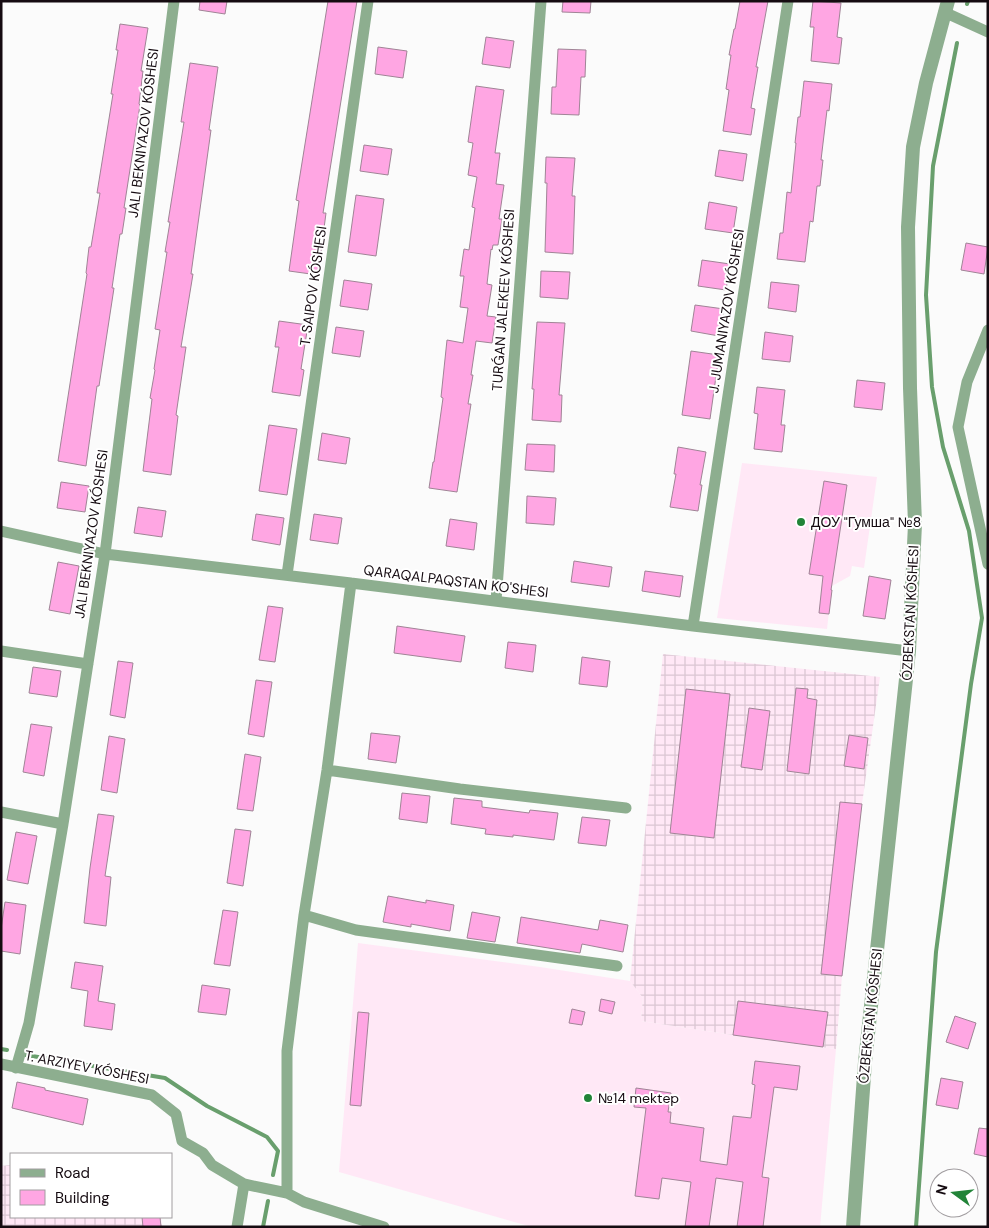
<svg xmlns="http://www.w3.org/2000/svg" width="989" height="1228" viewBox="0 0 989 1228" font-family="'DM Sans',sans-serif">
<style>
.built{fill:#ffe8f6}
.industrial{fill:url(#industrial-grid)}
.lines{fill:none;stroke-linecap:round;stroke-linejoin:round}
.stream{stroke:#699f6d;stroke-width:4}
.building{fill:#ffa6e3;stroke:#a08496}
.minor{stroke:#8dae8f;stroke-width:11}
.tertiary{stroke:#8dae8f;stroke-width:14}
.poi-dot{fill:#228438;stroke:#fff;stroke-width:2}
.labels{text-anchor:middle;stroke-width:4;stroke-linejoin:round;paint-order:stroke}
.street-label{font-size:14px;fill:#150b11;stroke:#fff}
.poi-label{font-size:14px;fill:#150b11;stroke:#fff;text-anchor:start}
</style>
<defs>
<pattern id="industrial-grid" width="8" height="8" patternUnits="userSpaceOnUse" patternTransform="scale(1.25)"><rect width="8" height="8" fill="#ffe8f6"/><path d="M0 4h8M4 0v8" fill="none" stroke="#dac6d2"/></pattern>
</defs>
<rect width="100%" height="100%" fill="#fbfbfb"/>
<path class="built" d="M742,463L877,477L864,568L852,566L850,576L832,586L827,629L717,618Z
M358,943L540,967L630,981L643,998L641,1021L733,1035L836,1049L820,1227H532L339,1172Z"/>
<path class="industrial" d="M663,654L880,677L862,804L842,976L836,1049L733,1035L641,1021L643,998L630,981Z
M11,1165V1217H161L162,1227H1V1166Z"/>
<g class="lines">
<path class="stream" d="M967,4L968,1
M1,1049L7,1050
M26,1055L165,1078L207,1106L267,1137L278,1151L273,1175
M263,1227L268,1201
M916,1227L936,952L971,684L982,618L969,531L943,447L932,387L926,295L933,166L957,43"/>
</g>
<path class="building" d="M200,1H227L225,14L199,10Z
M328,1H357L323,213H326L318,275L289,271L299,201L296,200Z
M563,1H591L590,13L562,12Z
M740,1H768L756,67H758L751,108L755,109L751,135L723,131L729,90L726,89L731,55H729L734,29H735Z
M813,1L841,3L837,37L842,38L839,64L811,61L814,27H810Z
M120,24L148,28L141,71H143L139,104L140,105L124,208H126L122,234H120L112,288H114L99,386H97L86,466L58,461L87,274L86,273L89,247H91L100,193H97L113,94H111L118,50H116Z
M486,37L514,41L510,68L482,64Z
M378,47L407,51L403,78L375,74Z
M558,49L586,50L585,77H581L579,115L551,114L552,87H556Z
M190,63L218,67L209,130H211L191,274H193L181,347H186L176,415L178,416L171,475L143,471L152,399L150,398L155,370L154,369L160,330L155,329L167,252H165L170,222H168L184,122H181Z
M804,81L832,84L829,111L827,110L821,160H823L820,186H817L813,222L810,221L805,262L777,259L780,233H783L787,192L791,193L796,143H795L798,117H800Z
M476,86L504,90L495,153H500L496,184L504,185L499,219H502L498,245H493L492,250L491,249L487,284L492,285L487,316L496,317L492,343L476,341L471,375H473L468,404H471L457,492L429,488L433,462H434L443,398L441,397L447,340L463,343L468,308L460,307L464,276H460L464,249L469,250L475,208L472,207L477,177L468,175L473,143L468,142Z
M364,145L392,149L388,175L360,171Z
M719,150L747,154L743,181L715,176Z
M546,157L575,158L572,196H575L573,254L545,252L547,183H545Z
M356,195L384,199L376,256L348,252Z
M709,202L737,207L733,233L705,229Z
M966,243L988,247L984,274L961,270Z
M702,260L730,264L726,290L698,286Z
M541,271L570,272L568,299L540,297Z
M344,280L372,284L368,310L340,306Z
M771,282L799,285L796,312L768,308Z
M695,305L724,309L719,336L691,331Z
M279,321L308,325L301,369L304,370L300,396L272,392L279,347H275Z
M537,322L565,323L559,395H562L561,422L532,420L534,389H532Z
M336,327L364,331L360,357L332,353Z
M765,332L793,336L790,362L762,359Z
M691,351L719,355L710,419L682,415Z
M857,380L885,383L882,410L854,407Z
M757,387L785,390L781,425H785L782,452L754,449L758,414L754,413Z
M269,425L297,429L287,495L259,491Z
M322,433L350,438L346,464L318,460Z
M527,444L555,445L554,472L525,470Z
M678,447L706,452L700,485H702L698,511L670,507L676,474H674Z
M824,481L847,485L831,590H832L829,614L819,613L823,576L809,574Z
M61,482L89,486L85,512L57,508Z
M527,496L556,498L554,525L526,523Z
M138,507L166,511L162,537L134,533Z
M256,514L284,518L280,545L252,540Z
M314,514L342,518L338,544L310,540Z
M450,519L477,523L474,550L446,546Z
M574,561L612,567L609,587L571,582Z
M58,562L79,566L70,614L49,610Z
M645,571L683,576L680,597L642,591Z
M869,576L891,580L885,619L863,616Z
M268,606L283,608L275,662L259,660Z
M397,626L465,636L461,662L394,653Z
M508,642L536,645L533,672L505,668Z
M582,657L610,661L607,687L579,684Z
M118,661L133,663L125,718L110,715Z
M33,667L61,671L57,697L29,693Z
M256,680L272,682L264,737L248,734Z
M796,688L808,689L807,698L817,700L809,774L787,771Z
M686,689L730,694L714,838L670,833Z
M749,708L770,711L762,770L741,767Z
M31,724L52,727L44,776L23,772Z
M371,733L400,736L396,763L368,759Z
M849,735L868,738L864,769L844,766Z
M109,736L125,739L117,793L101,790Z
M245,754L261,757L253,811L237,809Z
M402,793L430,796L427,823L399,819Z
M454,798L482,801V807L529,813L530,810L558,813L554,840L513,835V837L485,834L486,829L451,824Z
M840,802L862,804L842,976L821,974Z
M98,814L114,816L105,876L111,877L106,926L84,923L90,868Z
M582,817L610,820L606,846L578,843Z
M235,829L251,831L243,886L227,883Z
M16,832L37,836L28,884L7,880Z
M388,896L426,903V900L454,905L450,931L411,924V927L383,922Z
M5,902L26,905L20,954L1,951V929Z
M223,910L238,912L230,966L214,964Z
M472,912L500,917L495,942L467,938Z
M521,917L598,930L600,920L628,925L623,952L582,944L580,953L517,943Z
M75,962L103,966L98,1001L115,1004L112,1030L84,1026L88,991L71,988Z
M202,985L230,989L226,1015L198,1012Z
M601,999L615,1002L612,1014L599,1011Z
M738,1001L828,1012L823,1047L733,1035Z
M572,1009L585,1012L582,1025L569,1023Z
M358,1012L369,1013L361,1106L350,1105Z
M955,1016L976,1023L968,1049L946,1042Z
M755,1061L800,1066L797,1090L774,1087L762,1177L769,1178L763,1227H737L743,1182L716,1178L709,1227H685L691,1182L662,1178L659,1199L635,1196L646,1108L634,1107L636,1088L671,1093L668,1112H671L670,1123L704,1128L700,1161L727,1165L733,1116L751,1118L755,1085L752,1084Z
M941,1078L963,1082L958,1109L936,1105Z
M17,1082L45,1088V1090L88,1099L83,1125L12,1108Z
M979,1128L988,1129V1157L974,1154Z
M142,1217H160L161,1227H143Z"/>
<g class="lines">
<path class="minor" d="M944,12L988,32
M988,330L967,382L958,427L988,564
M1,531L105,554L351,583L693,626L909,651
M287,575L368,1
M496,601L541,1
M693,626L788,1
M1,651L88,664
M327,770L460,789L626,808
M1,812L63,824
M304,915L356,930L617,966
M1,1064L152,1095L176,1114L182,1141L203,1153L212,1165L244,1184L287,1193L304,1202L384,1227
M16,1068L29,1023L63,824L105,554L174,1
M287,1193V1051L304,915L327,770L351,583
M237,1227L244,1184"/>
<path class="tertiary" d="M853,1227L865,1062L909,651L915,524L910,388L908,227L913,147L926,83L948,1"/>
</g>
<g class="poi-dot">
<circle cx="801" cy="522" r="5"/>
<circle cx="588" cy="1098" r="5"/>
</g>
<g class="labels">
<g class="street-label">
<text transform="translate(143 133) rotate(-83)" y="5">JALI BEKNIYAZOV KÓSHESI</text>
<text transform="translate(313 286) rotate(-82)" y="5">T. SAIPOV KÓSHESI</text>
<text transform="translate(503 300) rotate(-86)" y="5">TURǴAN JALEKEEV KÓSHESI</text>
<text transform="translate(726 311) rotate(-81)" y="5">J. JUMANIYAZOV KÓSHESI</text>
<text transform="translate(91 534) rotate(-82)" y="5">JALI BEKNIYAZOV KÓSHESI</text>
<text transform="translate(456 581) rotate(7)" y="5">QARAQALPAQSTAN KO'SHESI</text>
<text transform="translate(910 613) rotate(-87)" y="5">ÓZBEKSTAN KÓSHESI</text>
<text transform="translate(870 1016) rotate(-84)" y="5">ÓZBEKSTAN KÓSHESI</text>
<text transform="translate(87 1067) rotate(11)" y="5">T. ARZIYEV KÓSHESI</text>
</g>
<g class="poi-label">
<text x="811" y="527">ДОУ "Гумша" №8</text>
<text x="598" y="1103">№14 mektep</text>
</g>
</g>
<rect width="989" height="1228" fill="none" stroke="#150b11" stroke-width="5"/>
<rect x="10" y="1153" width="162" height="65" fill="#ffffff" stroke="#a19da0"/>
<rect x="20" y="1169" width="25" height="8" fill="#8dae8f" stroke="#a19da0"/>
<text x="55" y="1178" font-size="15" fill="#150b11">Road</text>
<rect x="20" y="1190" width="25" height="15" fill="#ffa6e3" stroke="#a19da0"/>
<text x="55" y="1203" font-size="15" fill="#150b11">Building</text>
<g transform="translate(954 1193) rotate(285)"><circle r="24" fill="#ffffff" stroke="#a19da0"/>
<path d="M0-4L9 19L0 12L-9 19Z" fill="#228438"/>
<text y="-8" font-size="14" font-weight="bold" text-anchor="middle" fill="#150b11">N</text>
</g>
</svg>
